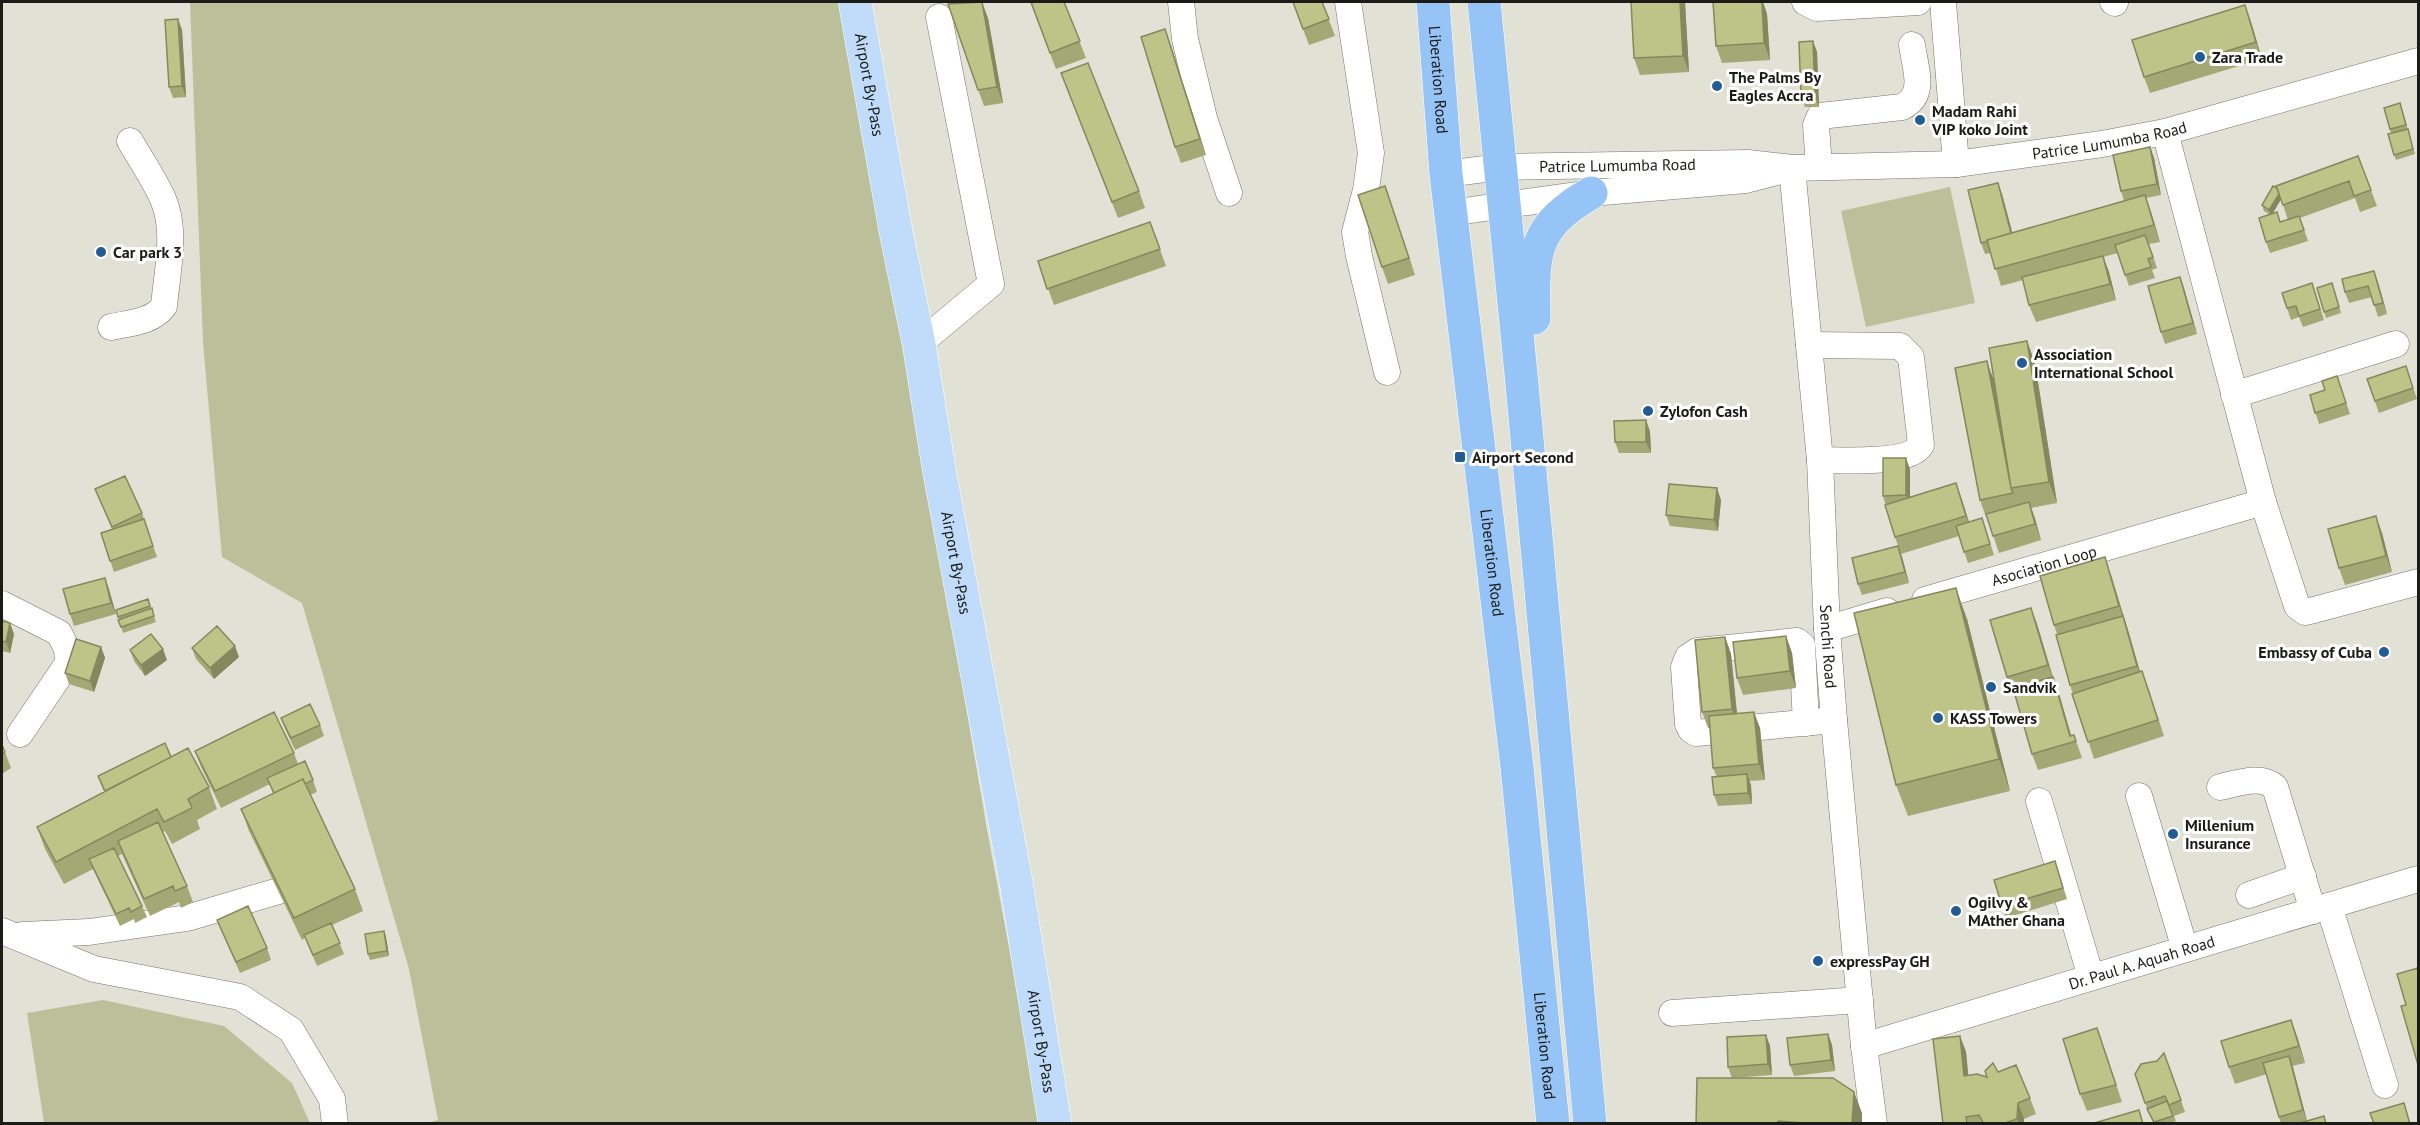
<svg xmlns="http://www.w3.org/2000/svg" width="2420" height="1125" viewBox="0 0 2420 1125" font-family="'PT Sans',sans-serif">
<style>
.green{fill:#bcc09a}
.lines{fill:none;stroke-linecap:round;stroke-linejoin:round}
.minor-casing{stroke:#74756a;stroke-width:27}
.major-casing{stroke:#fff;stroke-width:34}
.highway-casing{stroke:#fff;stroke-width:34}
.minor{stroke:#fff;stroke-width:26}
.major{stroke:#c0dcfa;stroke-width:33}
.highway{stroke:#96c4f6;stroke-width:33}
.wall{fill:#a3a874;fill-rule:evenodd}
.shaded-wall{fill:#85885e}
.building{fill:#bec387;stroke:#85885e;stroke-width:1.5}
.poi-dot{fill:#235c93;stroke:#fff;stroke-width:2}
.labels{text-anchor:middle;stroke-width:6;stroke-linejoin:round;paint-order:stroke}
.poi-label{font-size:16px;font-weight:bold;fill:#1b1b17;stroke:#fff;text-anchor:start}
.street-label{font-size:16px;fill:#1b1b17;stroke:#fff}
</style>
<rect width="100%" height="100%" fill="#e1e2d5"/>
<path class="green" d="M190,2H838L884,221L987,830L1042,1123H427L438,1120L409,969L302,603L222,557L203,343Z
M1950,187L1975,303L1866,327L1841,211Z
M103,1000L224,1026L292,1083L310,1123H44L27,1013Z"/>
<g class="lines">
<g class="minor-casing">
<g id="minor">
<path d="M1181,2L1185,39L1204,118L1229,193"/>
<path d="M1348,2L1371,153L1366,190L1355,232L1359,256L1387,372"/>
<path d="M1805,2L1817,8L1918,2"/>
<path d="M1943,2L1956,164"/>
<path d="M2113,2L2115,3"/>
<path d="M2165,132L2263,502L2297,606L2305,612L2314,610L2418,582"/>
<path d="M1819,167L1816,125L1820,116L1902,107C1927,95 1915,68 1912,45"/>
<path id="s1" d="M1792,168L1820,460L1827,629L1834,720L1864,1046L1874,1124"/>
<path id="s2" d="M1446,174L1500,167L1748,163L1792,168L1956,164L2102,144L2165,132L2418,61"/>
<path d="M1450,213L1591,193L1746,180L1780,171"/>
<path d="M111,327C129,323 153,322 164,306C167,272 177,231 163,199C154,179 141,160 130,141"/>
<path d="M919,344L991,284L939,17"/>
<path d="M1809,345L1900,346L1911,357L1921,445C1909,465 1842,460 1820,460"/>
<path d="M2234,395L2396,344"/>
<path id="s3" d="M1925,600L2263,502"/>
<path d="M2,604L59,633L67,649L68,663L20,734"/>
<path d="M1827,629L1887,611"/>
<path d="M1806,723L1802,645L1797,641L1697,651L1688,657L1684,667L1688,724L1691,730L1696,733L1834,720"/>
<path d="M2220,787C2237,784 2260,774 2275,787L2313,911"/>
<path d="M2139,796L2185,949"/>
<path d="M2039,801L2091,977"/>
<path d="M2249,895L2303,876"/>
<path d="M2329,906L2385,1085"/>
<path d="M2,931L94,969L240,997L291,1030L332,1099L335,1124"/>
<path d="M23,935L89,932L187,918L299,885"/>
<path d="M1672,1013L1860,1000"/>
<path id="s4" d="M1864,1046L2418,879"/>
</g>
</g>
<g class="major-casing">
<g id="major">
<path id="s5" d="M855,2L896,232L919,344L939,469L1016,882L1055,1124"/>
</g>
</g>
<g class="highway-casing">
<g id="highway">
<path id="s6" d="M1433,2L1446,174L1517,767L1553,1124"/>
<path d="M1484,2L1522,384L1590,1124"/>
<path d="M1534,318C1533,254 1531,228 1591,193"/>
</g>
</g>
<use href="#minor" class="minor"/>
<use href="#major" class="major"/>
<use href="#highway" class="highway"/>
</g>
<path class="wall" d="M1030,2H1064L1086,58L1056,69Z
M1293,2H1322L1335,36L1309,45Z
M1685,2L1689,72L1640,75L1634,58Z
M1713,2H1763L1767,14L1770,60L1722,63L1716,46Z
M948,4L988,18L1003,103L984,106Z
M178,19L182,30L186,97L173,98L169,87Z
M2251,22L2262,59L2150,93L2144,77Z
M1813,41L1817,52L1819,107H1805L1801,96Z
M1171,46L1206,155L1181,163L1175,147Z
M1061,73L1139,191L1145,208L1118,218Z
M2384,108L2402,109L2415,154L2396,160L2394,155L2391,133Z
M2150,147L2154,158L2161,195L2146,198L2151,212L2160,242L2149,244L2157,268L2152,270L2155,278L2129,286L2118,253L2103,257L2109,272L2116,300L2036,322L2029,305L2023,280L2001,286L1991,253L1985,254L1981,243L2002,194L2012,233L2124,201L2121,191Z
M2358,156L2377,206L2360,212L2355,198L2300,218L2308,241L2270,253L2266,242L2269,214L2264,211L2262,205L2277,188ZM2281,199L2288,220L2280,222L2273,213Z
M1385,186L1415,275L1388,284L1382,267Z
M1150,222L1166,266L1054,305L1038,261Z
M2374,271L2387,314L2378,317L2372,297L2349,303L2345,292Z
M2180,277L2197,334L2165,344L2161,332Z
M2332,283L2341,313L2326,318L2317,288Z
M2316,295L2324,320L2303,327L2299,317L2291,320L2287,308Z
M2027,341L2035,363L2057,503L2031,508L2041,540L1999,553L1987,517H1986L1980,500L1993,378Z
M2406,366L2417,399L2379,413L2367,379Z
M2337,376L2350,414L2319,424L2310,395L2325,390Z
M1646,420L1650,432L1651,453H1619L1615,442Z
M1910,469V497L1962,500L1969,522L1982,518L1994,555L1968,563L1959,536L1901,554L1895,537L1883,496Z
M95,489L142,513L157,557L114,572L101,533L112,529Z
M1721,500L1718,531L1670,526L1666,515Z
M2382,533L2392,572L2345,585L2339,568Z
M1902,557L1909,583L1862,595L1858,584Z
M2111,574L2140,671L2148,687L2164,736L2094,759L2070,685L2057,634L2054,625Z
M105,578L116,614L74,626L70,614Z
M148,599L156,622L123,633L116,610Z
M2031,608L2037,624L2071,736L2074,735L2082,758L2038,770L2032,754L2015,693L2013,694L2007,677Z
M1967,619L2010,791L1908,816L1896,785Z
M2,621L14,634L10,653L2,651Z
M1786,636L1792,653L1796,688L1743,695L1737,678Z
M1725,637L1731,654L1737,713L1760,728L1765,780L1749,781L1751,785L1752,804L1718,806L1714,795L1717,777L1713,768L1710,728H1708L1702,712Z
M101,647L105,658L94,692L69,684L65,673Z
M192,648L239,657L214,679L196,659Z
M130,650L167,660L145,676L134,661Z
M281,718L320,725L324,736L295,750L285,729Z
M2,745L5,752L11,768L2,774Z
M195,751L294,753L298,764L313,780L317,792L310,795L355,889L363,911L332,925L344,954L317,966L305,938L302,940L249,831L241,809L273,794L270,784L221,808L201,767Z
M171,757L209,787L217,809L197,820L200,829L172,844L165,831L163,832L187,886L193,902L181,908L179,902L150,916L122,854L118,856L142,906L147,917L135,923L134,919L120,926L93,869L64,884L45,849L37,827L104,792L98,776Z
M2055,861L2067,899L2006,918L2002,906Z
M217,920L267,948L271,960L240,973Z
M386,937L389,956L370,960L368,954Z
M1828,1034L1832,1045L1835,1071L1794,1076L1790,1065Z
M1766,1035L1770,1046L1772,1075L1732,1078L1728,1067Z
M1960,1036L1966,1052L1968,1075L1987,1077L1998,1072L2030,1098L2036,1114L2024,1119V1124H1943Z
M2297,1036L2305,1063L2292,1066L2307,1121L2326,1124H2281L2267,1074L2235,1084L2229,1067Z
M2103,1045L2122,1102L2087,1111L2080,1094Z
M2164,1053L2185,1112L2174,1116L2176,1121L2168,1124H2154L2149,1114L2135,1074L2157,1061Z
M1862,1113V1124H1696Z"/>
<path class="shaded-wall" d="M982,2L988,18L1003,103L997,87Z
M1680,2H1685L1689,72L1683,56Z
M1762,2H1763L1767,14L1770,60L1764,43Z
M2245,5L2251,22L2262,59L2256,42Z
M178,19L182,30L186,97L182,86Z
M1165,29L1171,46L1206,155L1200,139Z
M1813,41L1817,52L1819,107L1815,95Z
M2150,147L2154,158L2161,195L2157,184Z
M1998,183L2002,194L2016,246L2011,235Z
M1385,186L1391,203L1415,275L1409,258Z
M2281,191L2283,196L2271,216L2269,210Z
M2145,195L2151,212L2160,242L2154,225Z
M2103,256L2109,272L2116,300L2110,284Z
M2374,271L2378,282L2387,314L2383,303Z
M2180,277L2184,288L2197,334L2193,323Z
M2027,341L2035,363L2057,503L2049,482Z
M1987,361L1993,378L2012,488Z
M1646,420L1650,432L1651,453L1646,442Z
M1906,458L1910,469V507L1906,495Z
M1956,483L1962,500L1972,532L1966,516Z
M1717,488L1721,500L1718,531L1714,520Z
M2029,502L2035,518L2041,540L2035,524Z
M2376,516L2382,533L2392,572L2386,556Z
M1898,546L1902,557L1909,583L1905,572Z
M2105,557L2129,633L2143,683L2137,666Z
M105,578L109,589L116,614L111,603Z
M1956,588L1967,619L2010,791L1999,759Z
M2031,608L2037,624L2054,682L2048,665Z
M10,623L14,634L10,653L6,642Z
M1786,636L1792,653L1796,688L1790,671Z
M1725,637L1731,654L1738,725L1732,709Z
M235,646L239,657L214,679L210,668Z
M101,647L105,658L94,692L90,681Z
M163,649L167,660L145,676L141,665Z
M2053,677L2059,693L2073,742L2070,736Z
M1754,712L1760,728L1765,780L1759,764Z
M1747,774L1751,785L1752,804L1748,793Z
M384,931L386,937L389,956L387,951Z
M2291,1020L2297,1036L2305,1063L2299,1046Z
M1828,1034L1832,1045L1835,1071L1831,1060Z
M1766,1035L1770,1046L1772,1075L1768,1064Z
M1960,1036L1966,1052L1970,1092L1964,1076Z
M2289,1056L2293,1067L2307,1121L2303,1110Z
M1854,1092L1862,1113V1124H1852Z
M2018,1103L2024,1119V1124H2019L2017,1119Z"/>
<path class="building" d="M982,2L997,87L978,90L948,4Z
M1031,2H1064L1080,41L1050,53Z
M1293,2H1322L1329,19L1303,29Z
M1631,2H1680L1683,56L1634,58Z
M1713,2H1762L1764,43L1716,46Z
M2245,5L2256,42L2144,77L2132,40Z
M178,19L182,86L169,87L165,20Z
M1165,29L1200,139L1175,147L1141,37Z
M1813,41L1815,95L1801,96L1799,42Z
M1088,63L1139,191L1112,202L1061,73Z
M2400,103L2406,125L2390,129L2384,108Z
M2408,129L2413,149L2394,155L2388,134Z
M2150,147L2157,184L2121,191L2113,155Z
M2358,156L2371,190L2354,196L2349,181L2283,205L2276,186Z
M1998,183L2011,233L1987,240L1988,241L1981,243L1968,190Z
M1385,186L1409,258L1382,267L1358,195Z
M2273,186L2277,188L2279,194L2269,210L2262,205Z
M2145,195L2154,225L1995,269L1987,240Z
M2277,212L2280,222L2299,216L2304,230L2266,242L2259,218Z
M1150,222L1160,249L1047,289L1038,261Z
M2145,235L2153,257L2148,259L2151,267L2125,275L2115,245Z
M2103,256L2110,284L2029,305L2022,277Z
M2374,271L2383,303L2374,305L2368,286L2345,292L2342,279Z
M2180,277L2193,323L2161,332L2148,286Z
M2312,283L2320,309L2299,316L2296,306L2287,308L2282,293Z
M2332,283L2339,307L2324,312L2317,288Z
M2027,341L2049,482L2011,488L1989,348Z
M1987,361L2011,488L2013,493L1980,500L1955,368Z
M2406,366L2413,388L2375,401L2367,379Z
M2337,376L2346,403L2315,413L2310,395L2325,390L2322,381Z
M1646,420V442H1615L1614,421Z
M1883,458H1906V495L1883,496Z
M125,476L142,513L112,527L95,489Z
M1956,483L1966,516L1895,537L1885,505Z
M1669,484L1717,488L1714,520L1666,515Z
M2029,502L2035,524L1993,536L1986,514Z
M2376,516L2386,556L2339,568L2328,529Z
M1982,518L1990,544L1964,552L1956,526Z
M144,519L153,546L110,561L101,533Z
M1898,546L1905,572L1858,584L1852,558Z
M2105,557L2119,606L2054,625L2040,576Z
M105,578L111,603L70,614L63,589Z
M1956,588L1999,759L1896,785L1854,613Z
M148,599L150,606L118,617L116,610Z
M152,608L154,616L121,627L118,620Z
M2031,608L2048,665L2007,677L1990,620Z
M2123,616L2137,666L2070,685L2056,635Z
M2,621L10,623L6,642L2,641Z
M217,626L235,646L210,668L192,648Z
M151,634L163,649L141,665L130,650Z
M1786,636L1790,671L1737,678L1733,642Z
M1725,637L1732,709L1702,712L1695,640Z
M76,639L101,647L90,681L65,673Z
M2142,671L2158,720L2088,742L2072,694Z
M2053,677L2070,736L2074,735L2076,741L2032,754L2013,688Z
M310,704L320,725L291,738L281,718Z
M274,712L294,753L215,791L195,751Z
M1754,712L1759,764L1713,768L1709,716Z
M165,743L171,757L105,791L98,776Z
M2,745L5,752L2,754Z
M188,748L209,787L188,799L192,808L164,822L157,809L56,862L37,827Z
M305,761L313,780L305,784L303,779L274,793L267,778Z
M1747,774L1748,793L1714,795L1712,777Z
M303,779L355,889L294,918L241,809Z
M158,822L187,886L175,891L173,886L144,899L118,841Z
M114,848L142,906L131,912L129,908L116,914L89,859Z
M2055,861L2063,888L2002,906L1994,880Z
M248,906L267,948L236,962L217,920Z
M331,923L340,943L313,955L304,935Z
M384,931L387,951L368,954L365,934Z
M2418,968V1065L2401,1006L2406,1005L2397,974Z
M2291,1020L2299,1046L2229,1067L2221,1041Z
M2097,1028L2116,1085L2080,1094L2063,1039Z
M1828,1034L1831,1060L1790,1065L1787,1038Z
M1766,1035L1768,1064L1728,1067L1727,1037Z
M1960,1036L1964,1076L1977,1074L1987,1077L1985,1071L1993,1063L1998,1072L2016,1065L2030,1098L2018,1103L2017,1119L2002,1124H1984L1979,1115L1966,1117L1967,1124H1943L1933,1039Z
M2164,1053L2181,1100L2169,1105L2165,1096L2145,1103L2135,1074L2141,1064L2157,1061Z
M2289,1056L2303,1110L2279,1117L2263,1063Z
M1697,1078H1833L1854,1092L1852,1124H1817L1778,1121L1777,1124H1696Z
M2167,1101L2173,1116L2154,1122L2147,1109Z
M2404,1103L2410,1124H2374L2370,1113Z
M2139,1110L2143,1124H2091Z
M2324,1116L2326,1124H2297Z"/>
<g class="poi-dot">
<circle cx="2200" cy="57" r="6"/>
<circle cx="1717" cy="86" r="6"/>
<circle cx="1920" cy="120" r="6"/>
<circle cx="101" cy="252" r="6"/>
<circle cx="2022" cy="363" r="6"/>
<circle cx="1648" cy="411" r="6"/>
<rect x="1454" y="451" width="12" height="12" rx="3"/>
<circle cx="2384" cy="652" r="6"/>
<circle cx="1991" cy="687" r="6"/>
<circle cx="1938" cy="718" r="6"/>
<circle cx="2173" cy="834" r="6"/>
<circle cx="1956" cy="911" r="6"/>
<circle cx="1818" cy="961" r="6"/>
</g>
<g class="labels">
<g class="poi-label">
<text x="2212" y="63">Zara Trade</text>
<text x="1729" y="83">The Palms By<tspan x="1729" dy="18">Eagles Accra</tspan></text>
<text x="1932" y="117">Madam Rahi<tspan x="1932" dy="18">VIP koko Joint</tspan></text>
<text x="113" y="258">Car park 3</text>
<text x="2034" y="360">Association<tspan x="2034" dy="18">International School</tspan></text>
<text x="1660" y="417">Zylofon Cash</text>
<text x="1472" y="463">Airport Second</text>
<text x="2372" y="658" text-anchor="end">Embassy of Cuba</text>
<text x="2003" y="693">Sandvik</text>
<text x="1950" y="724">KASS Towers</text>
<text x="2185" y="831">Millenium<tspan x="2185" dy="18">Insurance</tspan></text>
<text x="1968" y="908">Ogilvy &amp;<tspan x="1968" dy="18">MAther Ghana</tspan></text>
<text x="1830" y="967">expressPay GH</text>
</g>
<g class="street-label">
<text dy="6" stroke="none"><textPath href="#s6" startOffset="78">Liberation Road</textPath></text>
<text dy="6" stroke="none"><textPath href="#s5" startOffset="84">Airport By-Pass</textPath></text>
<text dy="6" stroke="none"><textPath href="#s2" startOffset="666">Patrice Lumumba Road</textPath></text>
<text dy="6" stroke="none"><textPath href="#s2" startOffset="172">Patrice Lumumba Road</textPath></text>
<text dy="6" stroke="none"><textPath href="#s5" startOffset="570">Airport By-Pass</textPath></text>
<text dy="6" stroke="none"><textPath href="#s6" startOffset="564">Liberation Road</textPath></text>
<text dy="6" stroke="none"><textPath href="#s3" startOffset="124">Asociation Loop</textPath></text>
<text dy="6" stroke="none"><textPath href="#s1" startOffset="480">Senchi Road</textPath></text>
<text dy="6" stroke="none"><textPath href="#s4" startOffset="290">Dr. Paul A. Aquah Road</textPath></text>
<text dy="6" stroke="none"><textPath href="#s5" startOffset="1056">Airport By-Pass</textPath></text>
<text dy="6" stroke="none"><textPath href="#s6" startOffset="1050">Liberation Road</textPath></text>
</g>
</g>
<rect width="2420" height="1125" fill="none" stroke="#1b1b17" stroke-width="6"/>
</svg>
